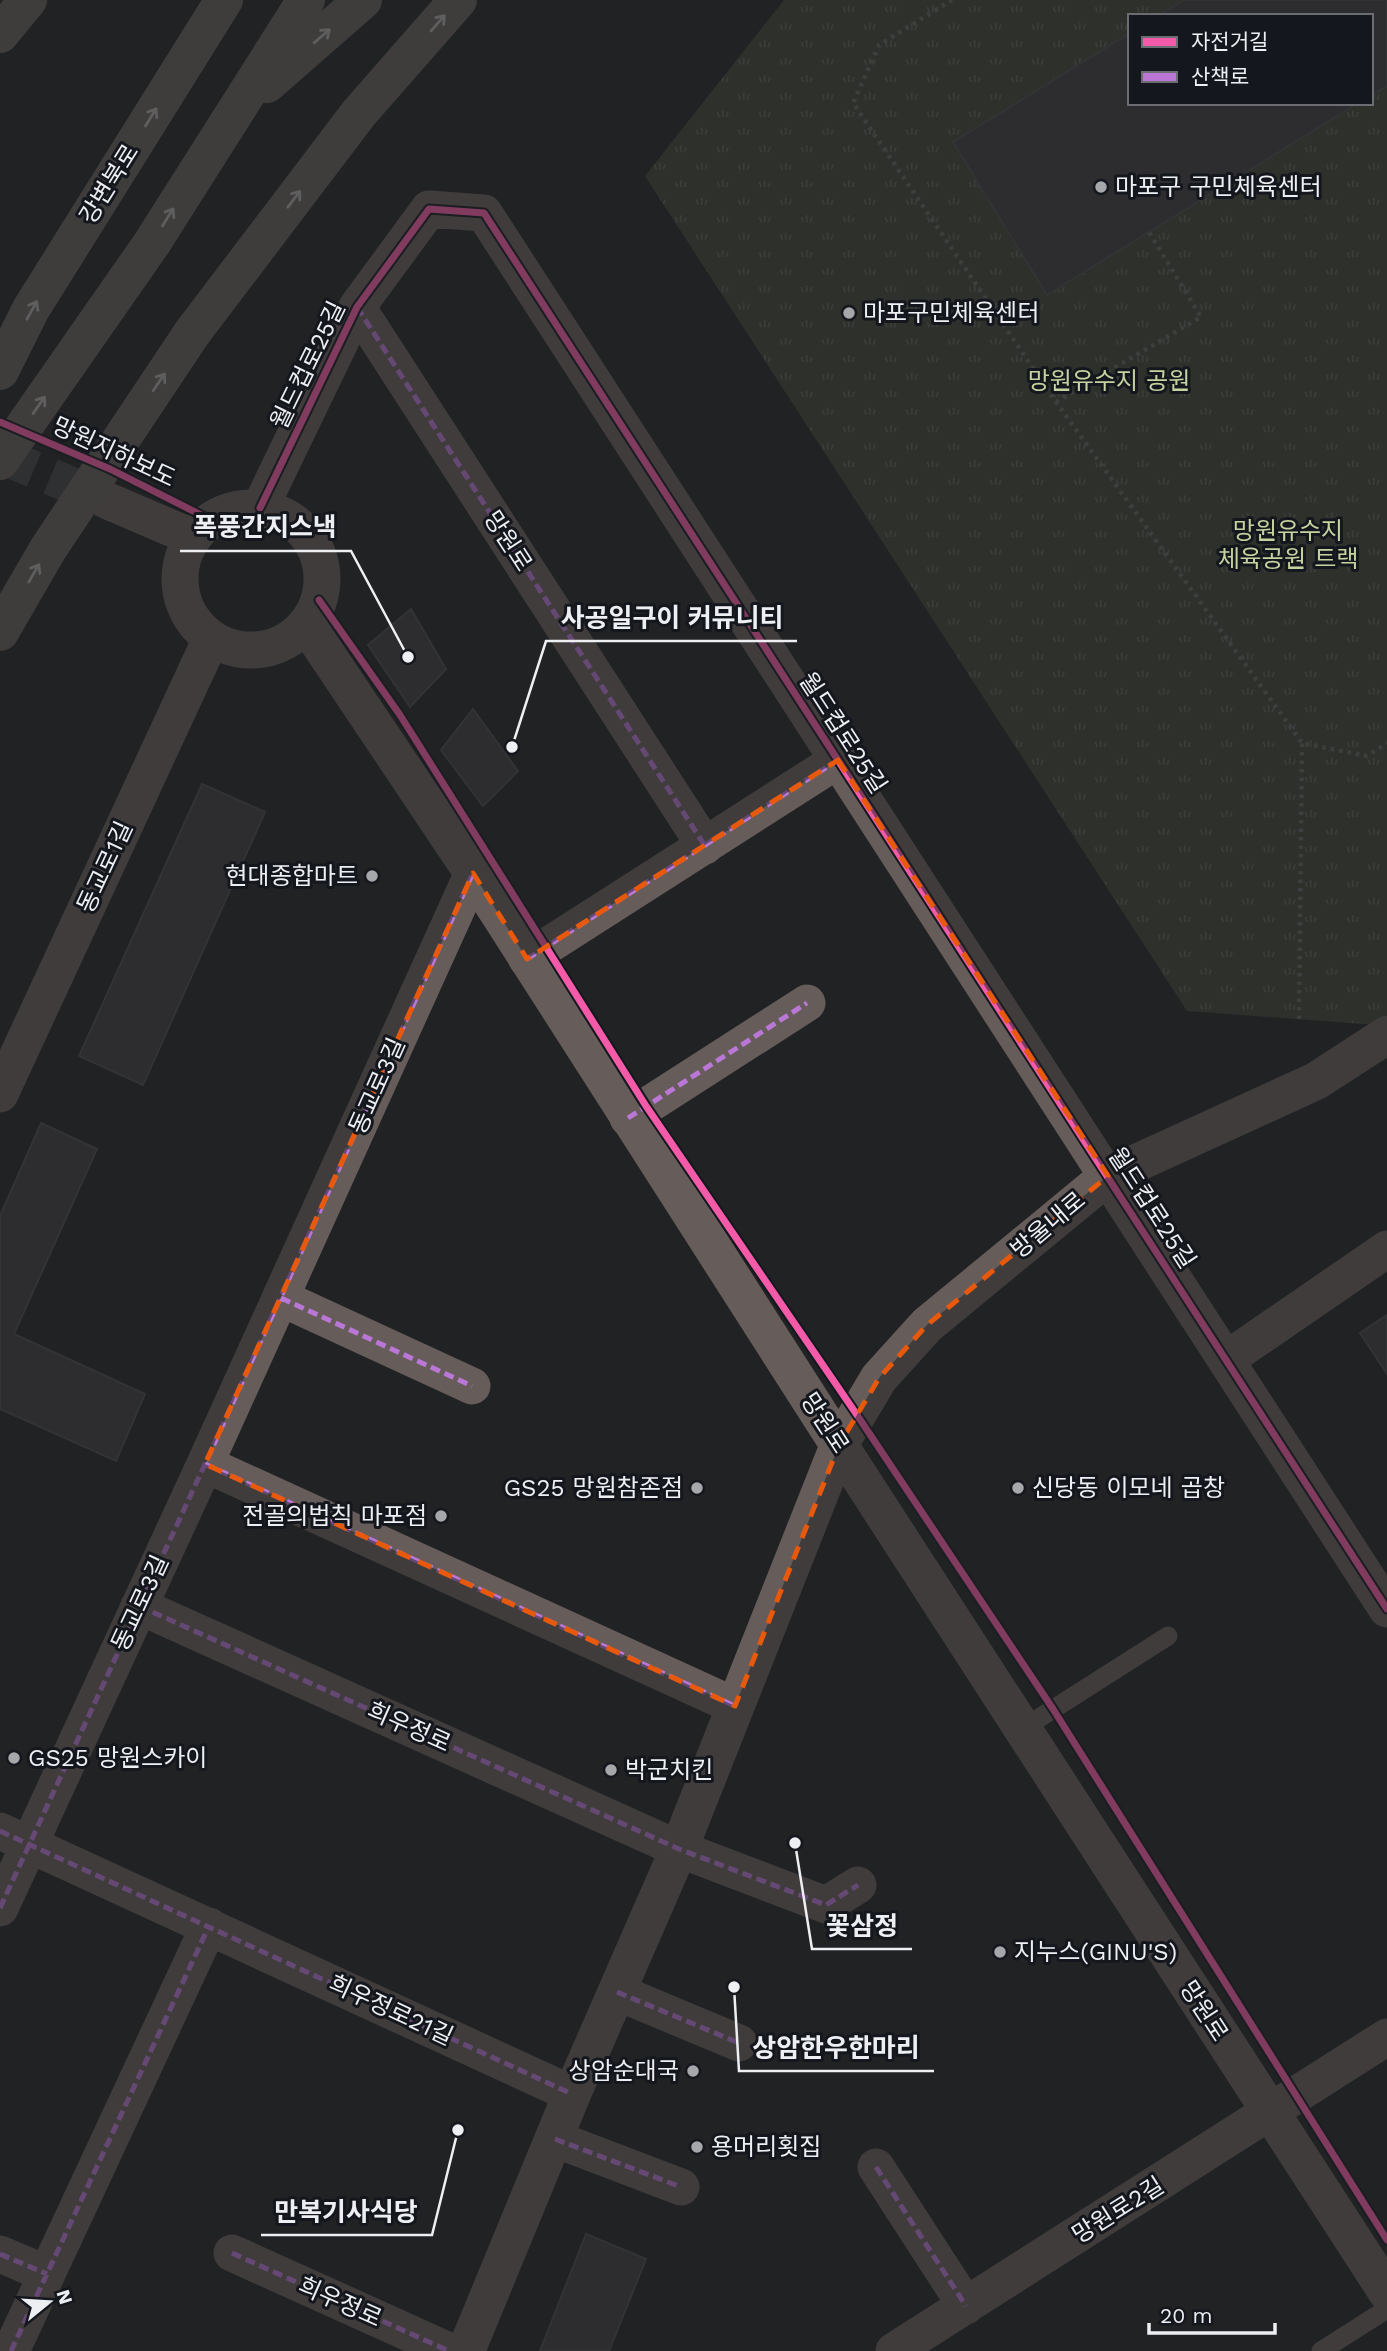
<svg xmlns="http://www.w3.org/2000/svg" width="1387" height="2351" viewBox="0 0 1387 2351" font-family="'Work Sans','Noto Sans KR',sans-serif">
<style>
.park{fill:url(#park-tufts);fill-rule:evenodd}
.building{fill:#3c393d;stroke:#48484a;stroke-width:2}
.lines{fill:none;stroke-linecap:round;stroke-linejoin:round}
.minor-tunnel{stroke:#3f4143;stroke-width:37;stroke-dasharray:37 18;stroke-linecap:butt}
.path{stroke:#645f5f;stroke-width:4.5;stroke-dasharray:3.5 5;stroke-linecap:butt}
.service{stroke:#665c5a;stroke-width:19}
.minor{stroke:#665c5a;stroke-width:37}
.tertiary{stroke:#665c5a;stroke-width:38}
.trunk{stroke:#645c5a;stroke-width:38}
.trunk-bridge{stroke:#645c5a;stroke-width:38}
.quiet{stroke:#ba77d6;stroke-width:5;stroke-dasharray:10 5;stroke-linecap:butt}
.cycleway-casing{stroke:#14171d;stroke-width:11}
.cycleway{stroke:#f35aa7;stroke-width:7}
.oneway{stroke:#a8a6a6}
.marked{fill:none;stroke:#e8590c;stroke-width:5;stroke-dasharray:14 9;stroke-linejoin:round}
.poi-dot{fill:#a5a7ab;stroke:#14171d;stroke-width:2.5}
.labels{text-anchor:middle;stroke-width:6;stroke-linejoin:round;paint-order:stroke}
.street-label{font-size:24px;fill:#edeff3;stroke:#14171d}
.poi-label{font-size:24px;fill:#edeff3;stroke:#14171d;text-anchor:start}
.park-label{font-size:24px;fill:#c5d39f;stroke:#14171d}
.leader{fill:none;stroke:#edeff3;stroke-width:2.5}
.callout-dot{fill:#edeff3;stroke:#14171d;stroke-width:2.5}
.callout-label{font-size:26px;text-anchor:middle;font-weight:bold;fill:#edeff3;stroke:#14171d;stroke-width:6;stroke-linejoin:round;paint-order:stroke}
</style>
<defs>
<pattern id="park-tufts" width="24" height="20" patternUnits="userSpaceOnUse" patternTransform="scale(1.75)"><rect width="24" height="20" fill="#3d4134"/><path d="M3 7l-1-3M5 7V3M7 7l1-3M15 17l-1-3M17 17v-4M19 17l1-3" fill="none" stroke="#595d52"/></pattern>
</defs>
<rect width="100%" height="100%" fill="#202224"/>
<path class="park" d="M784,0H1387V1018L1377,1025L1187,1011L645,176ZM1130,16H1371V103H1130Z"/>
<path class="building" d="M1184,0H1387V86L1371,95V16H1158Z
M1130,33V103H1358L1047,295L953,142Z
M411,609L446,669L410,707L368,645Z
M473,709L518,771L483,806L441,750Z
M202,784L265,812L143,1085L79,1056Z
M41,1123L97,1149L14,1334L145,1394L116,1461L0,1409V1216Z
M1387,1315V1374L1360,1333Z
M586,2234L646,2259L609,2351H540Z"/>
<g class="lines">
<path class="minor-tunnel" d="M0,455L108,501"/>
<path class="path" d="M952,0L879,45L853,103L1056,402L1302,743L1367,756L1387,743
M1056,402L1201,317L1149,232
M1299,1019L1302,743"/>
<path class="service" d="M1022,1729L1168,1636
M1321,2351L1387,2309"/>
<path class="minor" d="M357,307L705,846
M108,501L192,537
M180 579a71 71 0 1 1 142 0a71 71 0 1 1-142 0Z
M260,508L357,307L429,209L484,213L1387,1609
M527,959L838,760
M0,1094L211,639
M628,1118L807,1003
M281,1298L472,1386
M1227,1359L1387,1249
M205,1464L735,1706
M139,1606L679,1849L826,1905L858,1885
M0,1831L572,2094
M0,1908L205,1464L473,873
M617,1992L739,2043
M555,2139L681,2187
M876,2167L966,2306
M232,2253L449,2351
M0,2254L47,2274
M11,2351L209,1926
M894,2351L1387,2037"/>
<path class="tertiary" d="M307,625L473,873L839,1445L1387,2292
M466,2351L572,2094L679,1849L839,1445L879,1378L927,1325L1108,1176L1316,1081L1387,1035"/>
<path class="trunk" d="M0,34L28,0
M267,84L363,0
M0,371L31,309L224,0
M0,461L152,243L306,0"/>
<path class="trunk-bridge" d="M0,632L48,549L192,333L359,113L458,0"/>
<path class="quiet" d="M357,307L705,846
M527,959L838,760
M628,1118L807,1003
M281,1298L472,1386
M205,1464L735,1706
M139,1606L679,1849L826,1905L858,1885
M0,1831L572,2094
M0,1908L205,1464L473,873
M617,1992L739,2043
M555,2139L681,2187
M876,2167L966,2306
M232,2253L449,2351
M0,2254L47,2274
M11,2351L209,1926"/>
<g class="cycleway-casing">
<path id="cycleway" d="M0,422L110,469L211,520
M260,508L357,307L429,209L484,213L1387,1609
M319,600L400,715L646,1106L857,1415L1053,1709L1387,2240"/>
</g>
<use href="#cycleway" class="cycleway"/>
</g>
<defs><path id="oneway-shaft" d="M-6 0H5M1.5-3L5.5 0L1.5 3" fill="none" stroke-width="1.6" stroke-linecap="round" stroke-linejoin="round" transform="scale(1.75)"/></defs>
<g class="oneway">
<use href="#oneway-shaft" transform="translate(438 23) rotate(-49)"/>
<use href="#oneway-shaft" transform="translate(322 36) rotate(-41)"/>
<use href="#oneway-shaft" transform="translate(151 117) rotate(-58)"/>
<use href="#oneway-shaft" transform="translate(294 199) rotate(-53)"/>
<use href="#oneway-shaft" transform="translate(168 217) rotate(-58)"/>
<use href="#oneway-shaft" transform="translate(32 310) rotate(-61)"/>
<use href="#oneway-shaft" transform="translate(159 382) rotate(-56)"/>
<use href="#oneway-shaft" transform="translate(39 405) rotate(-55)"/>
<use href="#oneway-shaft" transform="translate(34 573) rotate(-60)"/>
</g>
<path d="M0 0H1387V2351H0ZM838,760L1108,1176L927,1325L879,1378L839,1445L735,1706L205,1464L473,873L527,959Z" fill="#202224" fill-opacity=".55" fill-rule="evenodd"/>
<path class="marked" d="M838,760L1108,1176L927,1325L879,1378L839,1445L735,1706L205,1464L473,873L527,959Z"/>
<g class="poi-dot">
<circle cx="1101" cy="187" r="7"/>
<circle cx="849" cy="313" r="7"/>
<circle cx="372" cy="876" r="7"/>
<circle cx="697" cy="1488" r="7"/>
<circle cx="1018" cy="1488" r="7"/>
<circle cx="441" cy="1516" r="7"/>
<circle cx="14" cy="1758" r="7"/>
<circle cx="611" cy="1770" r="7"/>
<circle cx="1000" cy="1952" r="7"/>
<circle cx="693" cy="2071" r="7"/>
<circle cx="697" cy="2147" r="7"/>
</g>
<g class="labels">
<g class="street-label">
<text transform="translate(109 184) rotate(-58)" y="8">강변북로</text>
<text transform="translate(308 365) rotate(-64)" y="8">월드컵로25길</text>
<text transform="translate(114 452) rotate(25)" y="8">망원지하보도</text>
<text transform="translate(508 541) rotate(57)" y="8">망원로</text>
<text transform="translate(843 733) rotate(57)" y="8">월드컵로25길</text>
<text transform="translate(105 867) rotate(-65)" y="8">동교로1길</text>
<text transform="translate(377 1086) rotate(-66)" y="8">동교로3길</text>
<text transform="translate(1152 1208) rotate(57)" y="8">월드컵로25길</text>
<text transform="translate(1048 1225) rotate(-40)" y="8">방울내로</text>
<text transform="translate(825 1423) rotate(57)" y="8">망원로</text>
<text transform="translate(140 1603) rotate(-65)" y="8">동교로3길</text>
<text transform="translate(409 1727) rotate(24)" y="8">희우정로</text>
<text transform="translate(391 2010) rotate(25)" y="8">희우정로21길</text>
<text transform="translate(1204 2011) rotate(57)" y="8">망원로</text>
<text transform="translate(1118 2210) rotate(-32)" y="8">망원로2길</text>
<text transform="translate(340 2302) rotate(24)" y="8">희우정로</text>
</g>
<g class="poi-label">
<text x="1115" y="195">마포구 구민체육센터</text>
<text x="863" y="321">마포구민체육센터</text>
<text x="358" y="884" text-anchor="end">현대종합마트</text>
<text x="683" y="1496" text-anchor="end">GS25 망원참존점</text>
<text x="1032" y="1496">신당동 이모네 곱창</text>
<text x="427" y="1524" text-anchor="end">전골의법칙 마포점</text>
<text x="28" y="1766">GS25 망원스카이</text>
<text x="625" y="1778">박군치킨</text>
<text x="1014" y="1960">지누스(GINU'S)</text>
<text x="679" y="2079" text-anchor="end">상암순대국</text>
<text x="711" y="2155">용머리횟집</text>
</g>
<g class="park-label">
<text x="1109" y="389">망원유수지 공원</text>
<text x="1288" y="539">망원유수지<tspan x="1288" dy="28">체육공원 트랙</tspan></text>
</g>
</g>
<path class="leader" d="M408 657L351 551H180M512 747L546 641H797M795 1843L812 1949H912M734 1987L739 2071H934M458 2130L432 2235H261"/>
<g class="callout-dot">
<circle cx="408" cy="657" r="7"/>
<circle cx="512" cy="747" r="7"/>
<circle cx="795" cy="1843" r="7"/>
<circle cx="734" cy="1987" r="7"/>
<circle cx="458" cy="2130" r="7"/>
</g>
<g class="callout-label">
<text x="265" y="536">폭풍간지스낵</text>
<text x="672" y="627">사공일구이 커뮤니티</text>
<text x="862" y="1935">꽃삼정</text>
<text x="836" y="2057">상암한우한마리</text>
<text x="346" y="2221">만복기사식당</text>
</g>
<rect x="1128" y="14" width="245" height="91" fill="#14171d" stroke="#6b6d73" stroke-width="2"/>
<rect x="1142" y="37" width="35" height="10" fill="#f35aa7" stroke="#6b6d73" stroke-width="2"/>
<text x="1191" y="49" font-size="21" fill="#edeff3">자전거길</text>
<rect x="1142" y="72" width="35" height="10" fill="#ba77d6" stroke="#6b6d73" stroke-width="2"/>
<text x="1191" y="84" font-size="21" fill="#edeff3">산책로</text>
<g transform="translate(49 2302) rotate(72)" stroke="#14171d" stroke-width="5" paint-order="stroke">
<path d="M0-5L12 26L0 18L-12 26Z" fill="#edeff3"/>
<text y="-10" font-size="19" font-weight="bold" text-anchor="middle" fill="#edeff3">N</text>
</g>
<path d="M1149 2323v10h126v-10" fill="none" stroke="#edeff3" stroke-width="3.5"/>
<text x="1160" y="2323" font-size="21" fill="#edeff3" stroke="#14171d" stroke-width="5" paint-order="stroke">20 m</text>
</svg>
